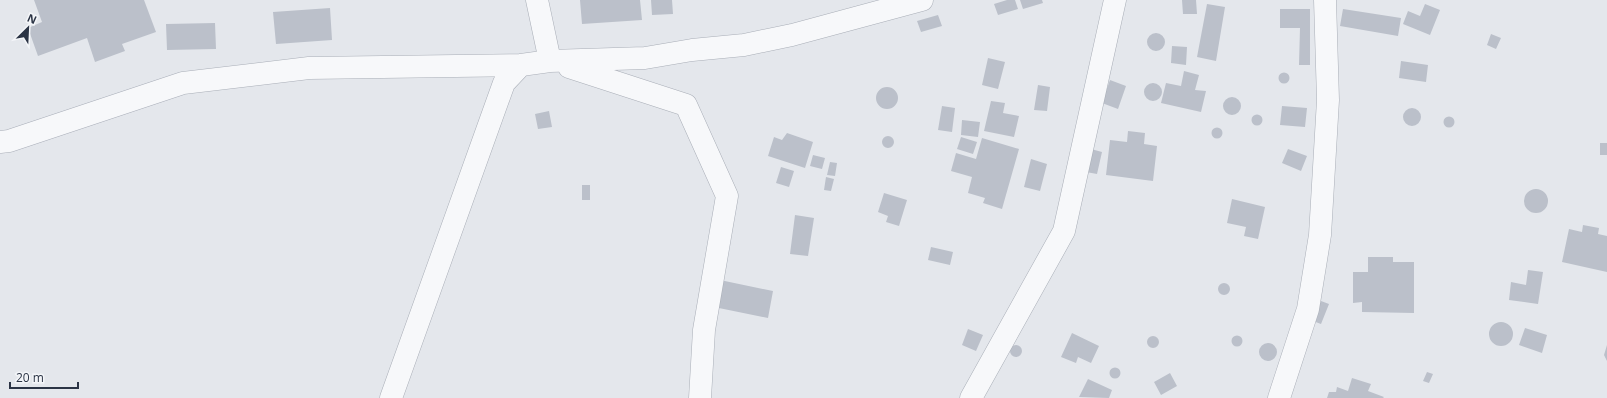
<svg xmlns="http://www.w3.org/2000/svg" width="1607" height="398" viewBox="0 0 1607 398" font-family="'Open Sans',sans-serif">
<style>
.building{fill:#bbc0ca}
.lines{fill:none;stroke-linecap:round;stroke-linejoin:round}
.minor-casing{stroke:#a9aeb7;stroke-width:23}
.minor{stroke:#f7f8fa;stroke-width:22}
</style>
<rect width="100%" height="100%" fill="#e4e7ec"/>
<path class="building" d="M34,0H144L156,32L122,44L125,51L95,62L87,38L38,56L28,28L42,22Z
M580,0H640L642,20L582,24Z
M651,0H672L673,14L652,15Z
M1007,0H1015L1018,9L998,15L994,4Z
M1020,0H1042L1043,3L1023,9Z
M1182,0H1196L1197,14H1183Z
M1207,4L1225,7L1216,61L1197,57Z
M1425,4L1440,10L1430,35L1403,24L1408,11L1420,16Z
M330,8L332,40L276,44L273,12Z
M1280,9H1310V65H1299L1300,28H1280Z
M1343,9L1401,18L1398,36L1340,26Z
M938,15L942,26L921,32L917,21Z
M215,23L216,49L167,50L166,24Z
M1147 42a9 9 0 1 1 18 0a9 9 0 1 1-18 0Z
M1491,34L1501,38L1496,49L1487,45Z
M1172,46L1187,47L1186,65L1171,63Z
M988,58L1005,62L998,89L982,85Z
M1401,61L1428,65L1426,82L1399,78Z
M1184,71L1199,75L1195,90L1206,91L1201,112L1161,103L1166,83L1181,86Z
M1278.5 78a5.5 5.5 0 1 1 11 0a5.5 5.5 0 1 1-11 0Z
M1110,80L1126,86L1118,109L1102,103Z
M1144 92a9 9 0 1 1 18 0a9 9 0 1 1-18 0Z
M1038,85L1050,87L1047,111L1034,110Z
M876 98a11 11 0 1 1 22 0a11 11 0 1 1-22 0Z
M1223 106a9 9 0 1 1 18 0a9 9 0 1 1-18 0Z
M991,101L1005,103L1003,113L1019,116L1014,137L984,131Z
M942,106L955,108L952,132L938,130Z
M1282,106L1307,108L1305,127L1280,125Z
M1403 117a9 9 0 1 1 18 0a9 9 0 1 1-18 0Z
M549,111L552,127L538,129L535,114Z
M1251.5 120a5.5 5.5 0 1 1 11 0a5.5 5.5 0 1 1-11 0Z
M1443.5 122a5.5 5.5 0 1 1 11 0a5.5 5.5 0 1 1-11 0Z
M962,120L980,122L978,137L961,135Z
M1211.5 133a5.5 5.5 0 1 1 11 0a5.5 5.5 0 1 1-11 0Z
M1128,131L1145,133L1144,144L1157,146L1153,181L1106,175L1110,140L1127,142Z
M787,133L813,142L805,168L768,156L774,137L782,140Z
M882 142a6 6 0 1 1 12 0a6 6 0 1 1-12 0Z
M961,137L977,142L973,154L957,149Z
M982,138L1019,149L1002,209L983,203L985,198L968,193L972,177L951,171L956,153L976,159Z
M1600,143H1607V155H1600Z
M1091,149L1102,152L1097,174L1086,172Z
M1288,149L1307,156L1301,171L1282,163Z
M813,155L825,158L822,169L810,166Z
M1031,159L1047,164L1040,191L1024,187Z
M830,162L837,163L835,176L827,175Z
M781,167L794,171L789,187L776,183Z
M826,177L834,179L831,191L824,190Z
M582,185H590V200H582Z
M1524 201a12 12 0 1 1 24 0a12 12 0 1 1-24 0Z
M884,193L907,200L899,226L886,222L888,216L878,212Z
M1232,199L1265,207L1258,239L1244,236L1246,227L1227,223Z
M795,215L814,218L808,256L790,254Z
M1583,225L1599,228L1598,234L1607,236V272L1562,262L1569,229L1582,232Z
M931,247L953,252L950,265L928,260Z
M1368,257H1393V262H1414V313L1362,312V302L1353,303V272H1368Z
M1528,270L1543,272L1538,304L1509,300L1511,282L1526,285Z
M720,280L773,291L768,318L714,307Z
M1218 289a6 6 0 1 1 12 0a6 6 0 1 1-12 0Z
M1321,301L1329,304L1321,324L1313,321Z
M1489 334a12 12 0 1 1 24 0a12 12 0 1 1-24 0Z
M1525,328L1547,335L1542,353L1519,345Z
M968,329L983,335L976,351L962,345Z
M1072,333L1099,346L1091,363L1078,357L1076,363L1061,357Z
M1231.5 341a5.5 5.5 0 1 1 11 0a5.5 5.5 0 1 1-11 0Z
M1147 342a6 6 0 1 1 12 0a6 6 0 1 1-12 0Z
M1259 352a9 9 0 1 1 18 0a9 9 0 1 1-18 0Z
M1010 351a6 6 0 1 1 12 0a6 6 0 1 1-12 0Z
M1607,345V361L1604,355Z
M1109.5 373a5.5 5.5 0 1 1 11 0a5.5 5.5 0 1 1-11 0Z
M1427,372L1433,374L1429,383L1423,381Z
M1170,373L1177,386L1161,395L1154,382Z
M1352,378L1371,384L1368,391L1384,397L1383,398H1327L1329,392H1336L1337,387L1348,391Z
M1088,379L1112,390L1109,398L1079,397Z"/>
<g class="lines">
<g class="minor-casing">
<path id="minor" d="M537,0L550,61
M569,67L686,105L727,196L704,330L700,398
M0,142L9,141L183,83L309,68L521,65
M391,398L504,83L521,65L550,61L645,58L692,50L744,45L792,35L922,0
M971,398L1064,231L1115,0
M1279,398L1308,309L1320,235L1328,100L1325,0"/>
</g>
<use href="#minor" class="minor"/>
</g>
<g transform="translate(28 28) rotate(24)" stroke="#f4f6f9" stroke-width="3" paint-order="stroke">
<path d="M0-3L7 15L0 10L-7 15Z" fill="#2b3445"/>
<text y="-6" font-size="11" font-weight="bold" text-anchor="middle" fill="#2b3445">N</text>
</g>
<path d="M10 382v6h68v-6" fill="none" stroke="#2b3445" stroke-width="2"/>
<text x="16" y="382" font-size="12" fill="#2b3445" stroke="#f4f6f9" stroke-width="3" paint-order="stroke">20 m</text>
</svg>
